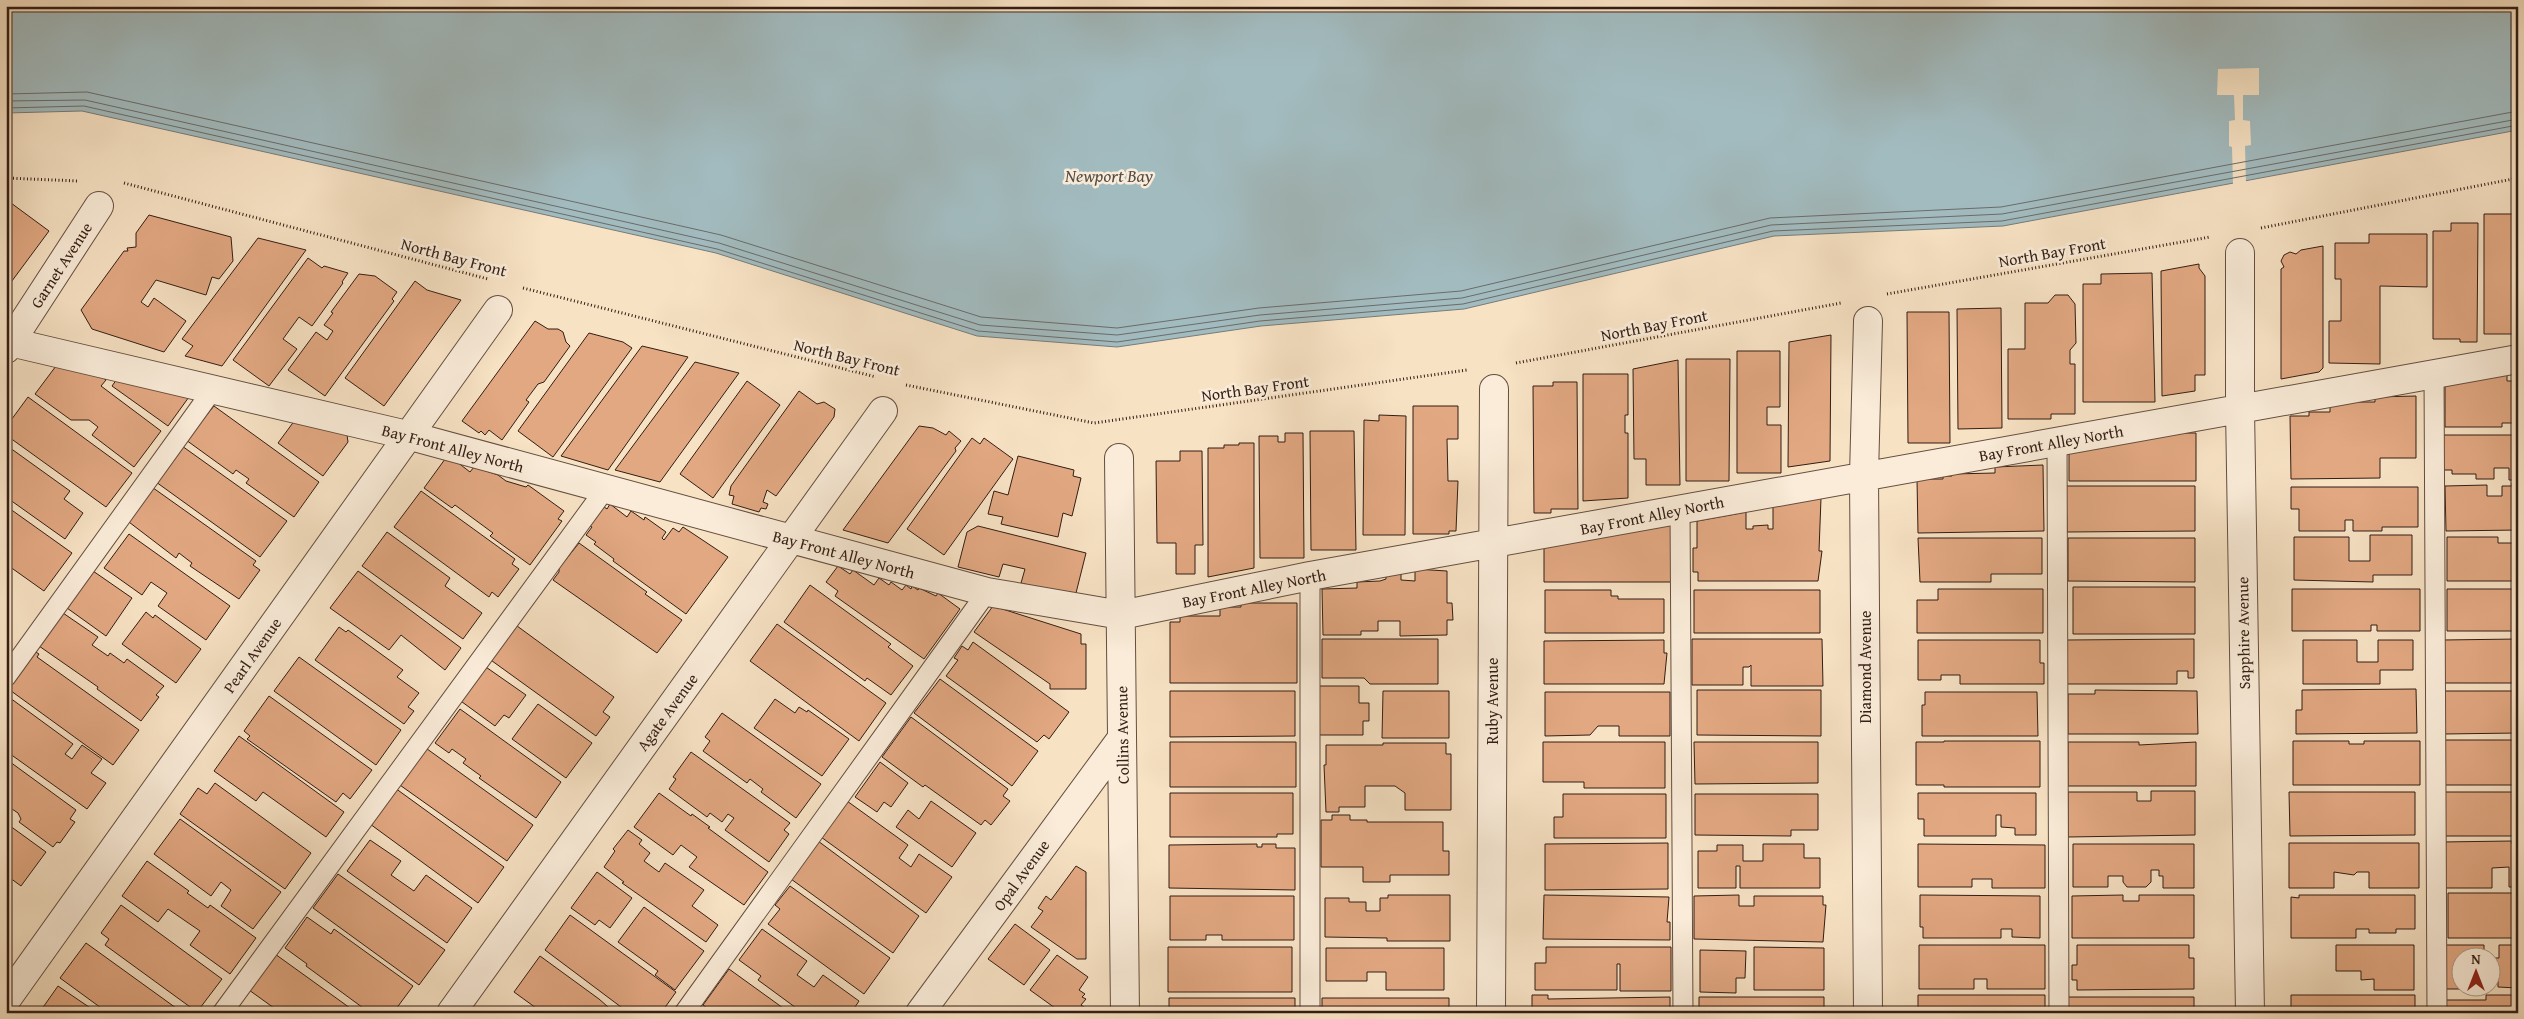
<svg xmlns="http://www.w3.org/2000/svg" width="2524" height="1019" viewBox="0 0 2524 1019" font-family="'Gentium Book Plus',serif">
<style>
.water{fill:#a2bbbf;stroke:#767c7b}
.pier{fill:#f7e2c4}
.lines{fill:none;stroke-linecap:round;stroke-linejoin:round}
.shore{stroke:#6a6c6a;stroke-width:1}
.building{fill:#e2a882;stroke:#331d14}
.service-casing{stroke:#644e40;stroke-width:21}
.minor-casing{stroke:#644e40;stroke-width:30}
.path{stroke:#331d14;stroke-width:3;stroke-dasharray:1 2.5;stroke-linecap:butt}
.service{stroke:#faecd9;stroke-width:19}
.minor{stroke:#faecd9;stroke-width:28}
.labels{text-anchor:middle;stroke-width:5;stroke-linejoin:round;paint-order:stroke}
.street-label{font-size:16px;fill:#331d14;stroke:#faecd9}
.water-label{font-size:18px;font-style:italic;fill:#544c47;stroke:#faecd9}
</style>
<rect width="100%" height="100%" fill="#f7e2c4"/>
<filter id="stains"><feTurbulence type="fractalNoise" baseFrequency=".004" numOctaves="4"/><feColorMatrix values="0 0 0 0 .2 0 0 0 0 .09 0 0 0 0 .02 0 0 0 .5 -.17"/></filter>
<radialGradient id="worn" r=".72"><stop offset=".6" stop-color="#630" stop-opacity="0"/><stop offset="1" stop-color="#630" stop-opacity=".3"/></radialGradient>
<path class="water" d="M6,6H2518V130L2003,226L1774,236L1464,309L1261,326L1117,347L977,336L716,253L82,111L6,113Z"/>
<path class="pier" d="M2259,68V95H2243V120L2250,121L2251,145L2245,146L2246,183L2233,185L2232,147L2229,146V121L2235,120L2234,95H2217L2218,69Z"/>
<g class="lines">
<path class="shore" d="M6,94L87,92L721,235L981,317L1117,328L1259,308L1461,291L1770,218L2001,207L2518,111
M6,101L85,100L719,243L980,325L1117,335L1260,315L1462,298L1771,225L2002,214L2518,119
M6,108L84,106L717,249L978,331L1117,342L1260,321L1463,304L1773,231L2002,221L2518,125"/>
</g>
<path class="building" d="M11,203L49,231L6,289V210Z
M2484,214H2518V334H2484Z
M149,215L231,237L233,261L219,279L212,277L206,295L156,280L141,302L148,307L154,298L186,321L164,352L92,329L81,310L124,251H128L127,248L136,247V233Z
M2451,223H2478L2477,342H2460V339H2433V231H2451Z
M2369,234H2427V287L2380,286V364L2329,363V321H2341V279H2335V243H2369Z
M258,238L306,250L222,366L185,356L193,346L182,339Z
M2323,246V368L2319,372L2281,379V269L2284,267L2281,261L2284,255L2290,252L2296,254L2301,250Z
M308,258L322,268L324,266L348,273L342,282L343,283L312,326L299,317L283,339L297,349L269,386L233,360Z
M2199,264V268L2205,276V375H2195V391L2162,396L2161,271Z
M2152,273L2155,402H2083V284H2101V274Z
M359,274L375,276L397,292L392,299L394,301L325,396L288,370L316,332L327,340L333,331L324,325L333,313L331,312Z
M415,281L427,290L461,300L384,406L345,378Z
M2055,295H2068L2075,304L2076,343L2070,350V364H2075V414H2051V419H2008V349H2025V303H2048Z
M2001,308L2002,428L1958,429L1957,309Z
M1907,312H1949L1950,443H1908Z
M535,321L548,329H558L563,332L566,342L570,346L544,382L538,384L526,400L529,402L502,440L489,430L485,435L481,431L479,433L462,421Z
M589,333L623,342L632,348L553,457L518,431Z
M1831,335L1830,461L1788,467L1789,342Z
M642,346L688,357L608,470L561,456Z
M1737,351H1780V407H1767V425H1781V473H1737Z
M1686,359H1730L1729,481H1686Z
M1678,360L1680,485H1646V459H1634L1633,369Z
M59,362L86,366L106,380L101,386L161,431L134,467L92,435L98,427L89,420H71L35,394Z
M695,362L739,373L660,482L615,470Z
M122,372L194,390L168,426L112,386Z
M2507,373V381H2518V423H2502V427H2445V383Z
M1583,374H1628V415H1625V433H1628V498L1583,501Z
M747,381L780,405L713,498L680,474Z
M1553,382H1577L1578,509H1551V513H1534L1533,386H1553Z
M799,391L817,404L824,402L835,409L834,417L776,496L767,490L763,502L768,504L766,509L761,508L759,512L732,504L734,496L729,495L731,486Z
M2416,396V458H2380V478L2291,479L2290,416H2309V412H2330V405H2341V402H2375V397Z
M28,397L132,473L106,507L6,435V427Z
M214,406L319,482L294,517L246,483L249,479L236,470L233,474L186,440Z
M1413,406H1458V439H1447L1448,481H1458L1456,531H1449V534H1413Z
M1379,415L1406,416L1405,535H1363L1364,420L1379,421Z
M295,420L347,435L348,442L323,476L278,443Z
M919,426L933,428L946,435L949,431L961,441L955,448L956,451L888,543L843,530Z
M1310,431H1354L1356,550H1311Z
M1285,433H1303L1304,558H1260L1259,436H1278V442H1285Z
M2170,433H2196V481H2069V452Z
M2443,435H2518V480H2509V468H2494V479H2476V474H2452V470H2443Z
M972,438L980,444L984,438L1013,459L944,555L907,529Z
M1239,443H1254V568L1208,577V448H1224V445H1239Z
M6,445L70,491L64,499L83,513L65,539L6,497Z
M182,446L287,521L260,557L156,482Z
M1180,451H1202L1203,545H1195V574H1176V543H1157L1156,461H1180Z
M448,455L470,472L474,467L498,475L506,481L526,487L528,485L564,511L558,519L562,521L530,565L490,536L493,533L455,505L452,508L424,488Z
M1018,456L1074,470L1073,476L1081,478L1072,516L1063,513L1058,537L1001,524L1003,517L988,514L994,491L1008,495Z
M2043,465L2044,531L1918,533L1917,479H1943V476H1952V474L1995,473V467Z
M2512,483H2518V530L2446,531L2445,486L2487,485V496H2502V486H2512Z
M149,485L256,561L253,565L260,570L239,599L190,566L192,563L179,553L176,558L125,519Z
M2066,486H2195V531L2067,532Z
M2291,487H2418V527H2382V531H2353V520H2345V531H2299V509H2291Z
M421,491L515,559L512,564L519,569L498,597L492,592L489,597L394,527Z
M1821,498L1819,551H1822L1818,581H1698V572H1693V548H1697V521L1746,512V529H1753V526L1768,525V529H1773V506Z
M600,504L607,509L610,504L627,517L631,511L644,520L645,517L666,532L662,538L664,540L673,528L679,532L683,527L728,557L686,614L613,561L614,559L594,544L596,542L586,535L592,527L586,524Z
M6,506L72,553L44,591L6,564Z
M1671,524V582H1544V547Z
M978,526L1086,553L1075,597L1021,583L1025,569L1003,564L999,577L958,567L967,532Z
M387,532L450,578L445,586L482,613L463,639L362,566Z
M129,534L230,606L206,640L158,606L167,593L151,582L142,595L104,568Z
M2370,535H2412V575H2373V582L2294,580V537H2349V561H2370Z
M2447,537H2498V543H2518V581H2447Z
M1918,538H2042V574H1991V582H1920Z
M2068,538H2195V582L2068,581Z
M579,543L647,592L645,594L682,620L657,653L553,580L559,572V568Z
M838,566L850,574L853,570L874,585L879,578L889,585L891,582L902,590L906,585L911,589L912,586L918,590L919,588L936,596L938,593L960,609L924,659L835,596L838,591L826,582Z
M1415,569L1447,571V603H1452L1453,620H1447V635L1400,636V621H1378V631H1361V635H1323L1322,589L1357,588V582L1380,581L1386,579V574H1401V580L1415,581Z
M93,571L132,598L106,636L67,608Z
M358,571L461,648L445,670L401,635L389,650L330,608Z
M810,585L891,644L888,647L913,666L891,695L867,678L865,681L784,622Z
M2073,587H2195V634H2073Z
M1938,589H2043V633H1917V600H1938Z
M2292,589H2420V631H2377V625H2371V631H2292Z
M2447,589H2518V631H2447Z
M1545,590H1611V596H1618V599H1664V633H1545Z
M1694,590H1820V633H1694Z
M1241,603H1297V683H1170V622H1180V616H1220V607H1241Z
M993,606L1081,634V644H1086V689H1050V684L974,632Z
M146,612L153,618L155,615L201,649L176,683L122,644Z
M63,613L98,637L92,645L108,656L110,653L124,663L127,659L164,686L156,695L159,697L141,721L97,689L98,687L39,646Z
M513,623L614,697L603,712L610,717L596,736L488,658Z
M777,624L886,703L859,741L750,661Z
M339,627L346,632L348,630L403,670L397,677L419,693L408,707L414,711L404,724L315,660Z
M1322,639H1438V684H1370L1364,678H1322Z
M1692,639H1822L1823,686H1751V665L1749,667H1743V685H1692Z
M2194,639V678H2188V671H2177V684H2066V640Z
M2518,639V683H2443V640Z
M1664,640V653H1667L1664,684H1544V641Z
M1918,640H2040V663H2044V684H1960V675H1941V680H1918Z
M2303,640H2357V662H2378V640H2413V670H2380V684H2303Z
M973,642L1069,712L1049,739L1044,735L1037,742L946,676L958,660L954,658L962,646L968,650Z
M34,651L39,654L37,657L139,730L113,765L7,688Z
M299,657L401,730L376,765L274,691Z
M483,665L526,695L509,718L504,715L495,726L458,699Z
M940,679L1038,751L1012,786L914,713Z
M1318,686H1359V703H1369V721H1363V735H1318Z
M2416,689L2417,733L2296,734V710H2302V690Z
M1697,690H1821V736L1697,735Z
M2095,690L2197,691L2198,734H2068V694H2095Z
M1170,691H1295V736L1170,737Z
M1383,691H1449V738H1382Z
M2444,691H2518V733L2444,734Z
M1545,692H1670V736H1619V726H1598L1590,735L1545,736Z
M1925,692H2037L2038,736H1922V705H1925Z
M6,695L73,744L65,754L72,759L82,745L102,759L91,773L106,783L87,809L6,751Z
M269,696L372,770L350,799L343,793L336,802L247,739L250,736L244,731Z
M775,699L795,713L799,707L807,712L808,710L849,739L822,776L754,728Z
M538,704L592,743L566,778L512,739Z
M460,709L561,782L536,818L479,778L481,776L463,763L466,759L452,749L449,753L435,743Z
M722,713L821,784L796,818L761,792L763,789L750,779L747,783L703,751L710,741L705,737Z
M911,717L1008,789L1003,796L1010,801L991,825L985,820L981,825L925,785L923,787L882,757Z
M239,736L344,812L326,837L263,792L256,801L214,771Z
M2442,740H2518V785H2442Z
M1944,741H2040V787H1944V785H1916V742H1944Z
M2293,741H2349V744H2364V741H2420V785H2293Z
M1170,742H1296V787H1170Z
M1543,742H1665V788H1584V782H1543Z
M1694,742H1818V783L1695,784Z
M2068,742H2139V745L2196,742V786H2068Z
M1383,743H1446V754H1451V810H1405V793L1395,786H1365V807H1339V812H1326L1324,765H1326V745H1383Z
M423,746L533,825L507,861L397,783Z
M691,752L790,823L784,830L789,834L769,862L725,830L734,818L728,814L722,822L710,813L707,817L669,789L676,779L673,777Z
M6,759L76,810L70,819L75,822L60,843L57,842L53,847L19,822L21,819L18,813L6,805Z
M880,762L908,783L891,807L884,802L877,812L855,797Z
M215,783L311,853L285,889L180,814L198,788L207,794Z
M395,788L504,867L478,903L370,824Z
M2151,791H2195V835L2068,837V792H2137V801H2151Z
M2289,792H2415V835L2290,836Z
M2442,792H2518V836H2442Z
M659,793L691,816L692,814L710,827L708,828L768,872L744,905L689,867L697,857L681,845L673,855L634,827Z
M1170,793H1293V834H1277V837H1170Z
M1918,793H2036V835H2015V828L2001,827V815H1996V836H1924V819H1918Z
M1563,794H1666V838H1554V817H1563Z
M1695,794H1818V830H1791V836L1695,835Z
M847,801L908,845L899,858L911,867L919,854L952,877L926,913L821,837Z
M931,801L976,833L952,867L896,827L908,810L919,819Z
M1332,815H1350V820H1367V822H1443V851H1449V875H1390V882H1363V867H1321V820H1332Z
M180,819L281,892L253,929L221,906L231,890L221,882L211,896L154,854Z
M6,823L46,852L21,886L6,875Z
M628,830L642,840L639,844L650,853L644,861L659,872L665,863L704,890L692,906L718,925L706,942L622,883L624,882L604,867L615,851L613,849Z
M370,840L401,861L391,875L414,891L426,875L472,908L447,943L347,871Z
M818,841L919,916L893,953L791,879Z
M2512,841V844H2518V887H2509V867L2492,868V888H2442L2441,842Z
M1668,843V889L1545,890V844Z
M2289,843H2419V888H2369V872H2357L2354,875L2334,872V888H2289Z
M1257,844V847H1262V844H1276V848H1295V890L1169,888V845Z
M1763,844H1804V858H1820V888H1740V866H1736V888H1698V851H1717V845H1743V861H1763Z
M1918,844L2045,845V888H1992V879H1972V887H1918Z
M2073,844H2194V888H2163V876H2159V870H2151V882L2146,887H2127L2123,882V876H2108V887H2073Z
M147,861L189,891L187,893L208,908L210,905L256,938L230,974L190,945L200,931L168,909L158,922L122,896Z
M1076,866L1086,872V959H1077L1031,927L1043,911L1038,908L1046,896L1051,900Z
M597,872L632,898L610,928L599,920L595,925L571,908Z
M338,874L445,950L419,985L313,908Z
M790,886L890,958L864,994L768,924L780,909L775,905Z
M2448,893H2518V938H2448Z
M1388,895H1450V941H1387V938L1325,937V898H1349V902H1366V911H1380V898H1388Z
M1544,895L1669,897L1667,922H1670V940L1543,939Z
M1739,895V906H1754V896H1823V905H1826L1823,942L1694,939V896Z
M1920,895L2040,896V938L2012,937V929H2001V938H1923V927H1920Z
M2123,895V901H2139V895H2194V938H2072V896Z
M2299,895H2415V929H2396V933H2369V929H2356V938H2291V897L2299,898Z
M1170,896H1294V940H1222V935H1206V940H1170Z
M121,905L222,979L197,1012L105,945L109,939L101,933Z
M644,907L704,951L675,990L655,975L658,971L618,942Z
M570,915L676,992L661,1013H629L545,950Z
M307,917L331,934L334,929L413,986L393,1013H370L306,966L307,964L285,948Z
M1015,924L1050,950L1024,985L988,959Z
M762,929L807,961L797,975L814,987L823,975L859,1001L851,1013H803L758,980L761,976L739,960Z
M86,943L183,1013H108L60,978Z
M1919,945H2045V989H1987V979H1974V989H1919Z
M2077,945H2189V958H2194V989L2077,990V980H2072V965H2077Z
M2336,945H2414V990H2374V979L2361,980V971H2336Z
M2442,945H2484V956H2462V986H2484V989H2442Z
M2499,945H2518V988L2498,987V977H2492V958H2499Z
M1168,947H1292V992H1168Z
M1546,947H1671V991H1620V964H1617V990H1535V963H1546Z
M1754,947L1824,948V990H1754Z
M1326,948H1444V990H1386V972H1367V981H1326Z
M1700,950L1746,951L1745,978H1736V993L1700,992Z
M275,954L357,1013H281L249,990Z
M1057,955L1088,977L1079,990L1085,994L1082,997L1086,999L1081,1005L1088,1010L1086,1013H1062L1030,990Z
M540,956L599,999L615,1013H543L514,992Z
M729,969L790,1013H714L703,1005Z
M58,986L83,1003L98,1013H39Z
M1532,995H1548V999L1670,997V1013H1532Z
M1918,995H2045V1013H1918Z
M2291,995H2415V1013H2291Z
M2486,995H2518V1013H2444V1000H2486Z
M1699,997H1824V1013H1699Z
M2068,997H2194V1013H2068Z
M1169,998H1295V1013H1169Z
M1322,998H1449V1013H1322Z"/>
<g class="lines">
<g class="service-casing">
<path id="service" d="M2434,373L2437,1013
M2057,443L2059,1013
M1680,509L1683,1013
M1310,576V1013
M6,677L214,388
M222,1013L606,488
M684,1013L987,592"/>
</g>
<g class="minor-casing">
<path id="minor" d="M2240,253V409L2250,1013
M6,341L407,435L987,592L1121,615L1310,576L2518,359
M6,349L99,206
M1119,458L1125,1013
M6,1000L498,310
M451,1013L883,411
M920,1013L1122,738
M1491,1013L1494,389
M1868,1013L1864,475L1868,321"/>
</g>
<path class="path" d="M6,178L78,181
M124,183L488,279
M2261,228L2518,178
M523,288L876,377
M1887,294L2210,237
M1516,363L1841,303
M906,385L1094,423L1467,370"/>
<use href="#service" class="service"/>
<use href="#minor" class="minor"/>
</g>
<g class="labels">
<g class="street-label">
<text transform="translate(2052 252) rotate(-10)" y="6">North Bay Front</text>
<text transform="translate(454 257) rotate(15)" y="6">North Bay Front</text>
<text transform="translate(61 265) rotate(-57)" y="6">Garnet Avenue</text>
<text transform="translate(1654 325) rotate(-11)" y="6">North Bay Front</text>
<text transform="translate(847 357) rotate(14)" y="6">North Bay Front</text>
<text transform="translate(1255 388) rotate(-8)" y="6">North Bay Front</text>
<text transform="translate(2051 443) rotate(-10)" y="6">Bay Front Alley North</text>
<text transform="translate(453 448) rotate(15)" y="6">Bay Front Alley North</text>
<text transform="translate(1652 515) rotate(-11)" y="6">Bay Front Alley North</text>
<text transform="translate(844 554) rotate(15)" y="6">Bay Front Alley North</text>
<text transform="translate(1254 588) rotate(-11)" y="6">Bay Front Alley North</text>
<text transform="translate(2243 633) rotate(-91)" y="6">Sapphire Avenue</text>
<text transform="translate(252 655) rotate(-55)" y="6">Pearl Avenue</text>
<text transform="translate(1865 667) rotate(-90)" y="6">Diamond Avenue</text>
<text transform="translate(1492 701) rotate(-90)" y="6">Ruby Avenue</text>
<text transform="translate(667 712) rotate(-54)" y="6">Agate Avenue</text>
<text transform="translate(1122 735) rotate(-91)" y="6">Collins Avenue</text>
<text transform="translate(1021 875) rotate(-54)" y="6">Opal Avenue</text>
</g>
<g class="water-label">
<text x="1109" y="182">Newport Bay</text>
</g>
</g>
<rect width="2524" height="1019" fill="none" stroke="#f7e2c4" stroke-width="25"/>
<rect x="8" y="8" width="2509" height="1004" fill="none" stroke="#331d14" stroke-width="2.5"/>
<rect x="12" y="12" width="2499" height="994" fill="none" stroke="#331d14"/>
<g transform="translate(2476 972)"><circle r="24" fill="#faecd9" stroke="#aa998a"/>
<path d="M0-4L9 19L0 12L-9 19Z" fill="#8f2418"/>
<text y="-8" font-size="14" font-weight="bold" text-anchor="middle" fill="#331d14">N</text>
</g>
<rect width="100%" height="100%" filter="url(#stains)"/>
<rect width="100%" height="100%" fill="url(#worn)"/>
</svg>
